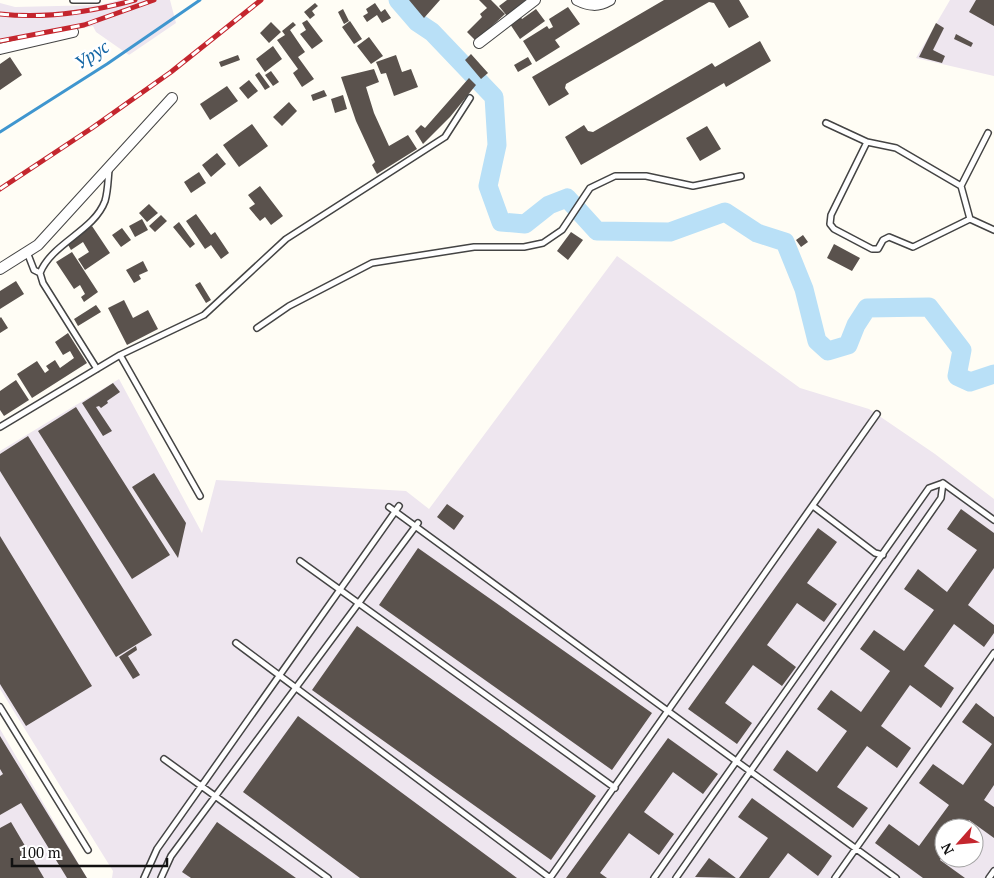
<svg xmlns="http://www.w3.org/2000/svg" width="994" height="878" viewBox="0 0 994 878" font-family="'PT Serif',serif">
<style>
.industrial{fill:#eee6ef;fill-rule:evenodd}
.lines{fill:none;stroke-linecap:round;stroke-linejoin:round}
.stream{stroke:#3f96cf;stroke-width:3}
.river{stroke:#b9e0f7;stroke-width:19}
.building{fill:#5a524d}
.lane-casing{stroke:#444;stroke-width:8}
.street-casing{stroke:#444;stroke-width:12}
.lane{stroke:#fff;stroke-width:5}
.street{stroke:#fff;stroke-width:10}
.rail-casing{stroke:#c4262e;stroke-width:5}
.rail{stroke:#fff;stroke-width:3;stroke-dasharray:9;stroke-linecap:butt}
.labels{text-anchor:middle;stroke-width:5;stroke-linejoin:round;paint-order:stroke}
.water-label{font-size:18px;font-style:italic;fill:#1768a6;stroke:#fff}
</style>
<rect width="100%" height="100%" fill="#fffdf5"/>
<path class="industrial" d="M119,0H170L176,23L129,55L96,32L93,26L0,45V3L15,7L101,5Z
M950,0H994V76L916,58Z
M617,256L800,388L869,409L935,454L994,499V878H112L113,871L0,689V451L119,379L202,533L216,480L406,491L429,509ZM944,828H974V858H944Z
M0,729L87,878H0Z"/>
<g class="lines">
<path class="stream" d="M0,132L107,64L200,0"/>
<path class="river" d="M398,0L417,22L432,32L494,97L497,145L488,186L501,222L525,224L549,205L567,198L597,231L670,232L725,212L757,233L785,242L804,289L817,341L828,351L848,345L856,325L867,308L929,307L962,350L957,376L970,382L994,374"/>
</g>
<path class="building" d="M409,0H440L424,18Z
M479,0H491L505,14L476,41L467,32L482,17L480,14L487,8Z
M507,0H526L507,16L499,6Z
M664,0H739L749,17L729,28L714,3L709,2L566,84L565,88L569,94L549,106L532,77Z
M976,0H994V26L969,12Z
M315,3L318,6L312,11L315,15L310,19L304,12Z
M375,3L381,12L385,9L391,18L382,23L377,15L367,22L363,16L368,13L366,9Z
M568,7L580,24L555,40L560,47L536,62L523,41L547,26L549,29L553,27L549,19Z
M343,9L349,21L344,24L338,12Z
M536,9L545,21L520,39L510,24L520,16L522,19Z
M307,20L323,41L312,49L300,34L306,30L302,23Z
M350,21L362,39L354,44L342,27Z
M271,22L281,32L269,43L260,33Z
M293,22L296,25L290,30L305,52L298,57L314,79L302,87L293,73L298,69L277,40L285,35L282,31Z
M936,23L944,28L933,50L945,56L942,63L919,57Z
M956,34L973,43L971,47L954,39Z
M369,37L383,56L371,64L357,46Z
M760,41L771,61L726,87L724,83L581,165L565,137L584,125L588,131L593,132L712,63L715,67Z
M273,46L282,59L265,72L256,59Z
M471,54L488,73L481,79L465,60Z
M238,55L240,60L221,67L219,62Z
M396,55L402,72L411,69L418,87L394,96L386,73L381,74L376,62Z
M10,57L22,75L0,90V64Z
M528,57L532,64L518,72L514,65Z
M374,69L379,82L366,87L374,113L389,146L408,135L417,149L377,174L372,165L375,162L356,121L341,77Z
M271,71L279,82L273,86L265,75Z
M259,72L270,87L265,90L255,75Z
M469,78L476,85L450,117L423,144L415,131L421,125L425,128Z
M249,80L258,91L248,99L239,88Z
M227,86L238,101L210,120L200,104Z
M324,90L327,96L313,101L311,95Z
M343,95L347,109L335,113L331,99Z
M289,102L297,111L282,126L273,117Z
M252,124L268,146L239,167L223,145Z
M707,126L721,149L700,161L686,138Z
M217,153L226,164L211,177L202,165Z
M199,172L206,183L191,193L184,182Z
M260,186L283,216L271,225L265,217L260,221L249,208L255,204L248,195Z
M149,204L158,213L147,222L139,213Z
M196,214L211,235L215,232L229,253L221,259L211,245L205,249L186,221Z
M161,215L167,221L155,232L149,226Z
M142,219L148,230L135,237L129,226Z
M179,222L195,244L190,248L173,227Z
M92,226L110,253L85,270L78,259L89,252L83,242L71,250L67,243Z
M122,228L131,240L121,247L112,235Z
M571,232L583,240L568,260L557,251Z
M803,235L808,242L801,247L796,240Z
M834,244L860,258L852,271L827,258Z
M72,252L98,292L84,302L81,297L85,294L80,285L74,289L56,262Z
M143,261L148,271L139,275L141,279L134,283L126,270Z
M16,281L24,294L0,309V291Z
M200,282L211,300L206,303L195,285Z
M124,300L133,318L148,310L158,329L127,345L108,308Z
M96,305L101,312L78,326L74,319Z
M1,317L8,328L0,333V318Z
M68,333L87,363L32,398L17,374L37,361L45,373L49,370L46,366L55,360L60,368L74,358L70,351L63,355L55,342Z
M16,380L29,400L4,416L0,410V391Z
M113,383L120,392L107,401L108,403L101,408L99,406L96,407L112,431L103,436L82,403Z
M76,407L170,555L132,579L38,431Z
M28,436L152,635L116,657L0,471V454Z
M154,473L186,523L178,558L132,487Z
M447,504L464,516L454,530L437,517Z
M961,509L994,533V568L968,605L994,625V633L984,647L954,624L924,666L954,688L941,708L910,685L881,726L911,748L897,768L867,746L837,787L868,808L853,828L773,770L787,750L817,772L847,731L817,709L831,690L861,712L890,671L860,649L874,630L904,651L934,610L904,589L918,569L947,592L977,550L947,529Z
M818,528L837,542L807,583L837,604L824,622L797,603L767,645L796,667L782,686L753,665L725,703L752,723L737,744L688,709Z
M0,536L92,686L26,726L0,684Z
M418,548L652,713L612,770L379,605Z
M357,626L596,796L551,860L312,690Z
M136,646L137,650L128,656L140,675L133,679L119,657Z
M976,703L994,717V785L984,800L994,807V838L969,820L963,828H944V854L940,860L965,878H923L875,843L889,824L919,846L949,805L919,783L933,764L963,785L992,744L962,722Z
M298,716L517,878H360L243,792Z
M0,736L87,878H67L21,803L0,815V776L3,774L0,769Z
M668,738L718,774L703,794L673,772L644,812L674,834L659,855L629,833L600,873L607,878H566Z
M752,798L832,856L818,876L788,853L769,878H739L768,838L738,817Z
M11,822L44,878H0V828Z
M217,822L296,878H191L182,872Z
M709,858L736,878L695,877Z"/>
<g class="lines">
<g class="lane-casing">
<path id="lane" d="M73,0H97
M826,123L867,142L896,148L961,186L970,219L994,230
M867,142L831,215L830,224L834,229L872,249H878L883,240L889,237L913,247L970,219
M961,186L988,133
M27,252L34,270L40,273
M257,328L289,306L372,263L474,247H524L543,243L562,230L590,188L615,176H646L693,186L741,176
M120,355L200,496
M97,369L43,283L40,273C52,243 94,231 105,201C108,191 108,179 109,170
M0,427L120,355L204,315L286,239L445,137L470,98
M943,483L994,520
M813,506L875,553L883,555
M389,507L896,878
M300,561L615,788
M236,643L550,878
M0,707L88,850
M164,759L328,878
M144,878L157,849L399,506
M161,878L171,856L418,523
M550,878L877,414
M654,878L929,488L943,483
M676,878L941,498L943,483
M835,878L994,653
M989,878L994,871"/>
</g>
<g class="street-casing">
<path id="street" d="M577,0C589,6 598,7 610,0
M479,43L535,0
M0,49L73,32
M0,269L38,245L172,98"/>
</g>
<use href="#lane" class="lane"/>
<use href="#street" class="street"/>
<g class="rail-casing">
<path id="rail" d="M0,14C46,19 91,12 135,0
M0,41L84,25L154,0
M0,189L92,128L171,72L261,0"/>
</g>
<use href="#rail" class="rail"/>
</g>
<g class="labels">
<g class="water-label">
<text transform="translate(92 55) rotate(-33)" y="6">Урус</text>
</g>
</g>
<g transform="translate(959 843) rotate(243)"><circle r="24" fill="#ffffff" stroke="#a0a0a0"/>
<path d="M0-4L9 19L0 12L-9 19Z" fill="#c4262e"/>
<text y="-8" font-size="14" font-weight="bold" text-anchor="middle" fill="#111111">N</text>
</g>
<path d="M12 858v8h155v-8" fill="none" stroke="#111111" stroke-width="2.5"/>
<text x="20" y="858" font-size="15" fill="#111111" stroke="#ffffff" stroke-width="4" paint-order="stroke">100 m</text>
</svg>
